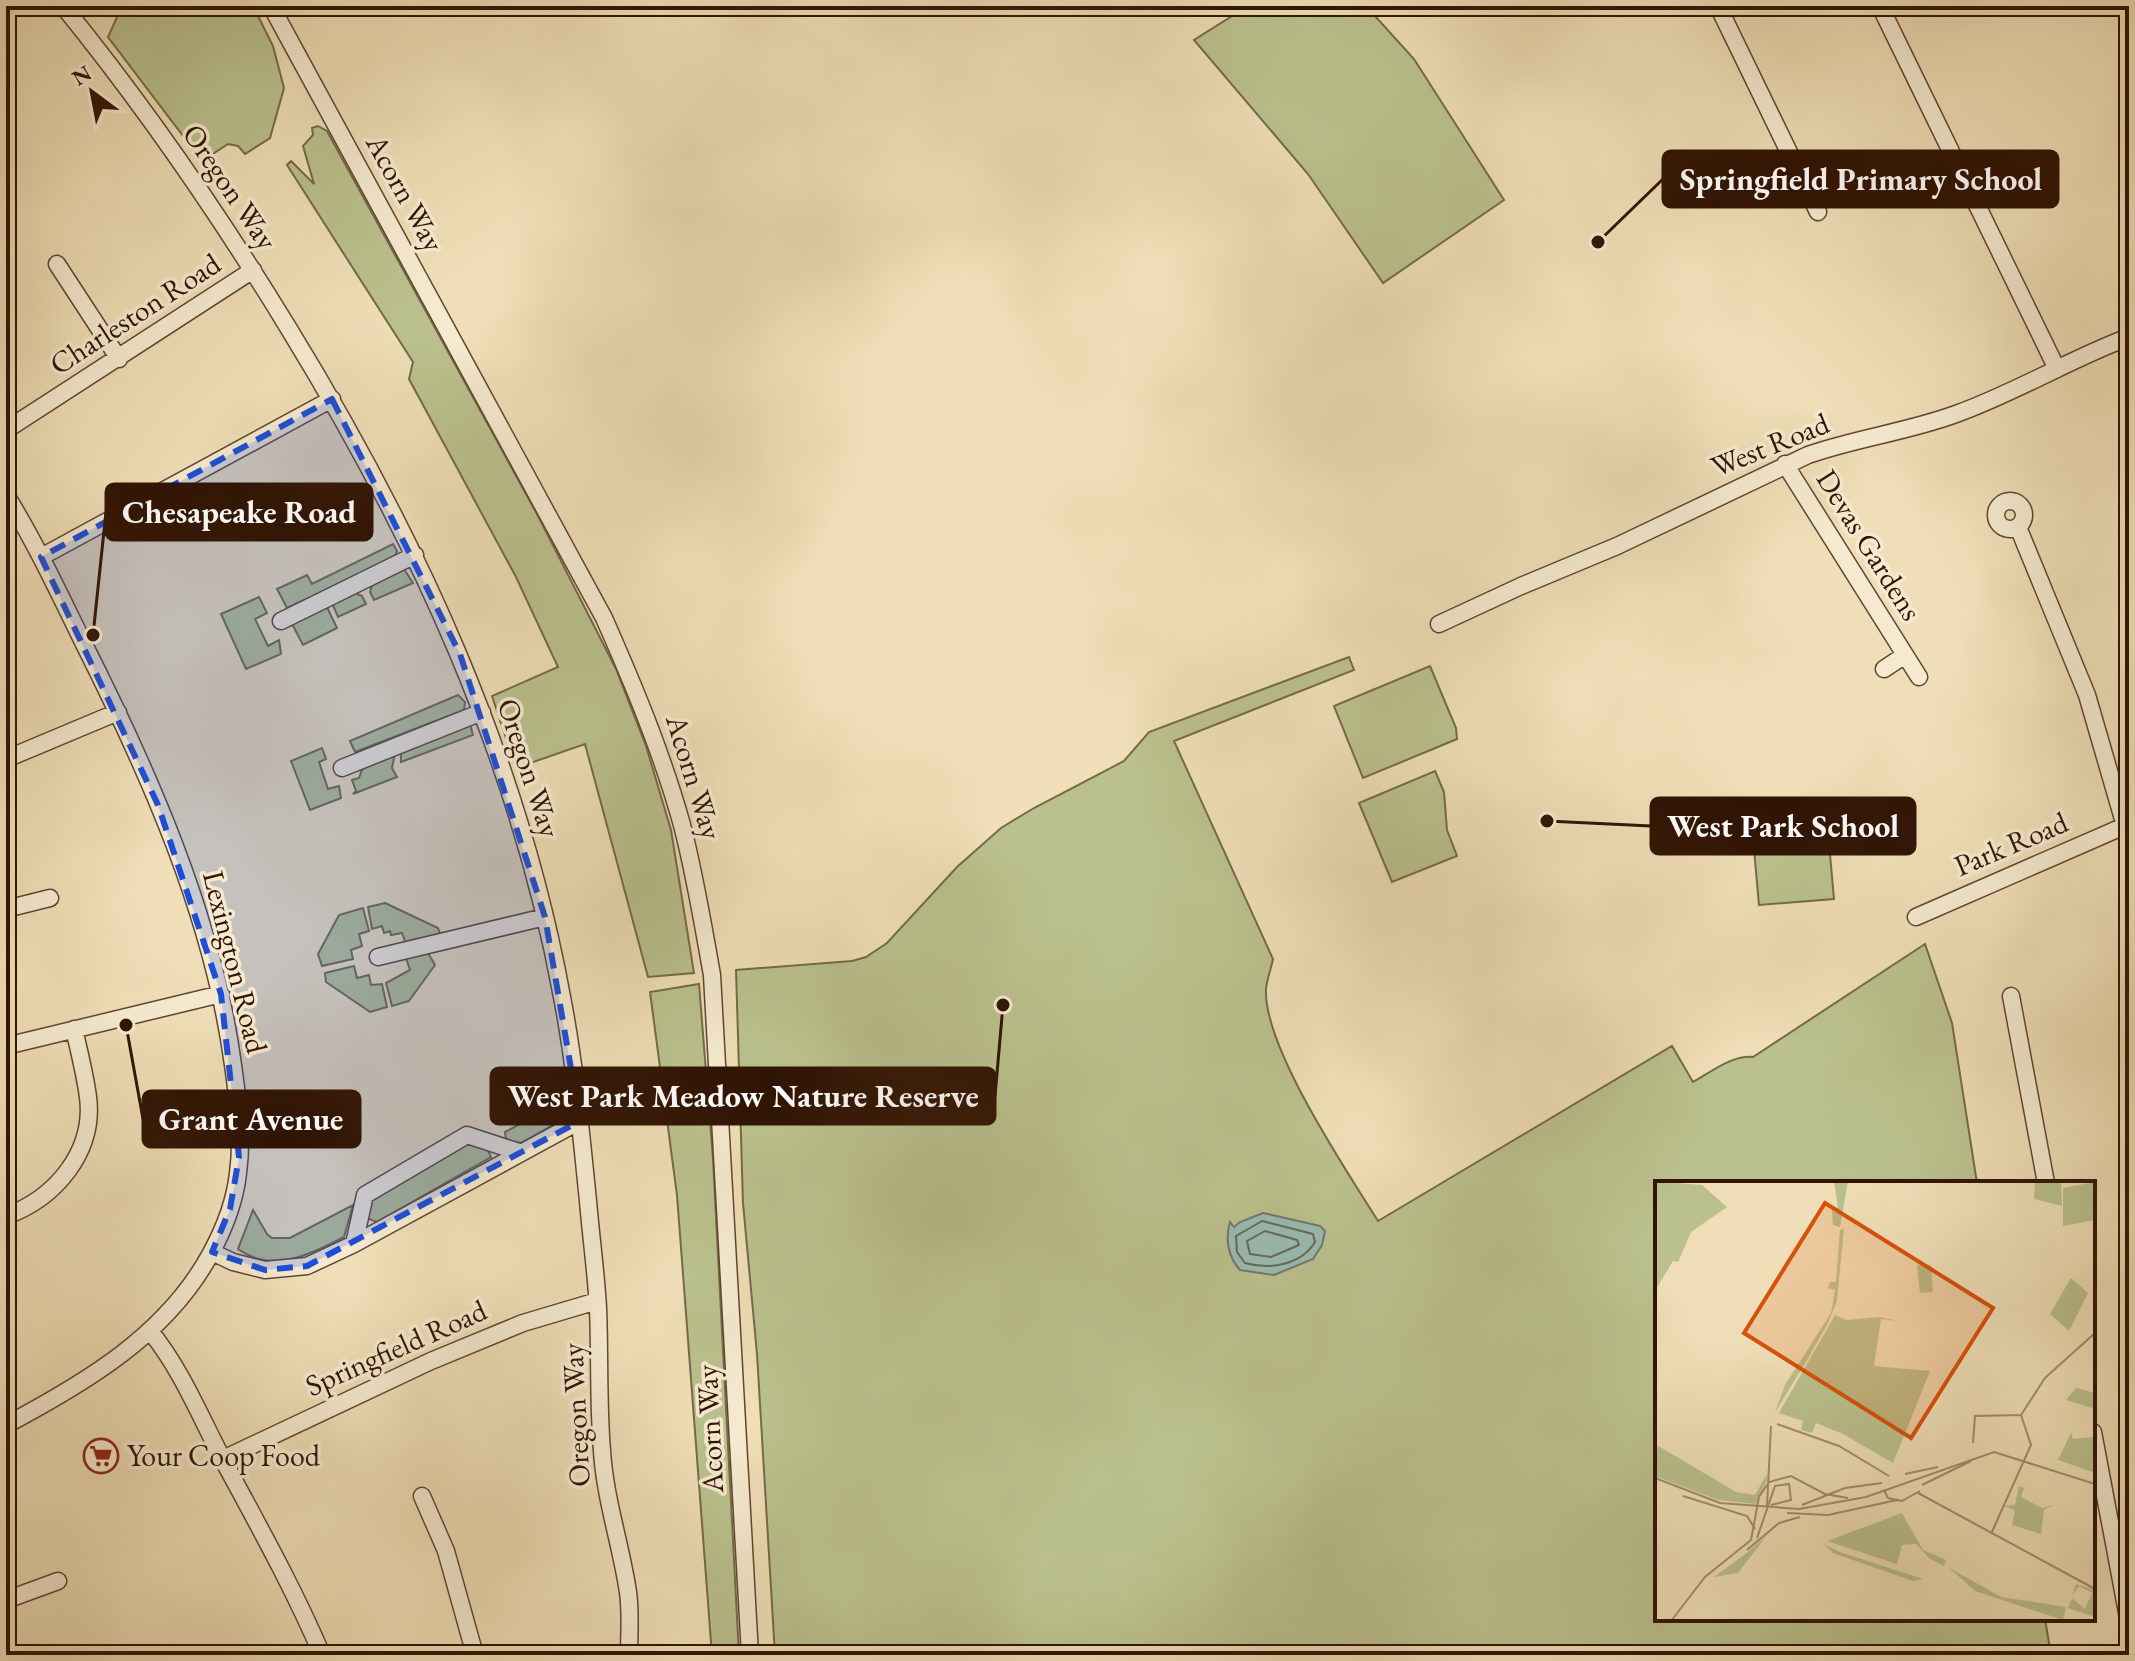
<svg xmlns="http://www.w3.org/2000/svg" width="2135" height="1661" viewBox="0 0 2135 1661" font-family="'EB Garamond',serif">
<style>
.green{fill:#bac18e;stroke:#756a49;stroke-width:2}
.water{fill:#9abcb3;stroke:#70796d;stroke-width:2}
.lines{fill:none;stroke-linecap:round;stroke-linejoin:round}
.shore{stroke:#65685c;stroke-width:2}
.minor-casing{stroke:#604631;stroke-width:19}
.minor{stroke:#f5ead0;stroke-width:16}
.marked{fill:#1d4ed8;fill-opacity:0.2;stroke:#1d4ed8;stroke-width:6;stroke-dasharray:16 10;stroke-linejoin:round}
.labels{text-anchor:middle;stroke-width:7;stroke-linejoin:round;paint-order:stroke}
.street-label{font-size:30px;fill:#301404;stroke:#f5ead0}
.poi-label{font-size:30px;fill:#301404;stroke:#f5ead0;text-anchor:start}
.inset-road{fill:none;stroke:#a38d6f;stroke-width:2}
.view{fill:#d6520b;fill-opacity:0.15;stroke:#d6520b;stroke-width:4}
.inset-edge{fill:none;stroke:#301404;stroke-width:4}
.leader{fill:none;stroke:#301404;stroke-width:3}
.callout-dot{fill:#301404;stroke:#f5ead0;stroke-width:3}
.callout{fill:#301404;stroke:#301404;stroke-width:3}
.callout-label{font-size:32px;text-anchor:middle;font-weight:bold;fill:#fff}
</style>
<rect width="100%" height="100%" fill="#efdeb7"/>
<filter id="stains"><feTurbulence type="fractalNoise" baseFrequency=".0025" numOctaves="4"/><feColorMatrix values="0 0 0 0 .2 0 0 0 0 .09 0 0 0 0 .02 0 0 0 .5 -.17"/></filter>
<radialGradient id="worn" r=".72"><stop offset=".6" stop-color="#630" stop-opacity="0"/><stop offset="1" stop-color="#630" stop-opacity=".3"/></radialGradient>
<path class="green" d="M122,6H253L273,46L284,88L270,138L245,154L238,146L228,144L202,161L108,37Z
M1248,6H1366L1414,59L1504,200L1383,283L1308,174L1194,40Z
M318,126L327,131L537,514L616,669L646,746L671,830L694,973L648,977L585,744L516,768L492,696L558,667L516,577L409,379L413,362L287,165L291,161L314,184L303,146L313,135L312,128Z
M393,544L397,551L394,559L287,608L277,589L307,575L312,584Z
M404,569L413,583L374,600L370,592L373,582Z
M355,593L362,596L366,604L338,617L332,603Z
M259,597L267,613L255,619L268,646L279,640L281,654L246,669L221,614Z
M326,605L337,628L303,645L291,622Z
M1349,657L1354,670L1174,741L1273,959C1271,969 1267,979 1266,989C1263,1046 1346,1170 1378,1221L1672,1046L1693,1082C1711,1072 1732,1055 1753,1057L1925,944L1952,1023L1977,1183H1657V1619H2045L2051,1655H775L757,1354L743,1203L736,970L852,961L866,957L887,943L957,867L1001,828L1034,808L1124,761L1149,732Z
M1430,666L1456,728L1457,739L1363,778L1334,706Z
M458,695L465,702L464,710L355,752L350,741Z
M470,724L473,735L401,762V751Z
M322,748L326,759L319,762L328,789L339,786L341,798L310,810L291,761Z
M395,753L392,768L397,777L353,794L356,791L352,780L359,778L364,764Z
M1435,771L1444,792L1447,830L1457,856L1392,882L1359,803Z
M1828,832L1834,899L1759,905L1753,838Z
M385,903L438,928L441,936L406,944L402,933L391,935L390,931L384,933L382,926L372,929L368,907Z
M363,908L369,931L359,934L362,946L351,950L353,959L322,966L318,954L339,915Z
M428,953L435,965L409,1001L392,1006L386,983L410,970L406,958Z
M354,966L357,978L369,975L371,985L382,984L387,1007L370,1012L326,982L325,973Z
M699,984L713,1159L739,1655H712L677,1195L650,992Z
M563,1102L567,1117L521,1143L506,1140L505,1132Z
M466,1143L487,1148L491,1157L377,1222L369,1219L366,1214L369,1201Z
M353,1205L344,1237C312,1254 272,1274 238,1249L253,1210L267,1234L272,1238H290Z"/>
<path class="water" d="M1263,1213L1320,1226L1325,1231L1322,1245L1313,1259L1274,1275L1240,1270C1228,1257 1225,1239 1230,1222L1234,1227L1240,1222Z"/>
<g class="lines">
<path class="shore" d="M1262,1221L1313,1234L1315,1242C1301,1265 1270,1270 1245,1263L1237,1252L1236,1236Z
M1265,1231L1297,1240L1299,1245L1271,1257L1250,1254L1247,1241Z"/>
<g class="minor-casing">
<path id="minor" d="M63,6C146,108 220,216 289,329C416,536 518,756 562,997C575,1064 581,1133 588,1201C591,1237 596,1272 598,1308C600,1356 598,1404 602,1451C605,1499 621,1545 628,1592C631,1613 629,1634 629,1655
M271,6L604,618C634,686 662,753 682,825C695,875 703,925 712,975L750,1655
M1718,6L1818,212
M1880,6L2057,369
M1805,185L1825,175
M57,264L119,359
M6,430L253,270
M1785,464L1919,677
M6,495C35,542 58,591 82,640C149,773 213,916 233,1065C238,1101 243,1137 238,1173C235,1201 224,1229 211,1253C167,1335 85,1383 6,1425
M1996 515a14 14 0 1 1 28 0a14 14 0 1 1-28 0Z
M2018,527L2087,695L2125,826
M41,557L332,399
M281,621L415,555
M1439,624L1521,586L1617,546L1808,455C1856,438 1907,432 1956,414C2015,393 2070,359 2129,337
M1884,669L1905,655
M6,759L118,712
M342,768L482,712
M6,909L50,898
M1916,917L2129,824
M378,957L545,917
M2011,996L2046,1183
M6,1046L221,994
M6,1216C56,1198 95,1151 88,1097C85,1074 79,1051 74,1029
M354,1244L365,1195L467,1135L519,1152
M212,1252L233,1262L265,1270L307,1266L354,1244L580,1121
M150,1331C181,1369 200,1416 222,1458C257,1523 293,1587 322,1655
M2093,1432L2129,1623
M223,1459L431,1361L523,1323L597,1301
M422,1496L446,1551L475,1655
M6,1600L58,1581"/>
</g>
<use href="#minor" class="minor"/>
</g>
<path class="marked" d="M332,399L460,654L545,917L580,1121L307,1266L265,1270L212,1252L230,1209L239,1157L221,994L158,805L41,557Z"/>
<defs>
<g id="supermarket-ring" transform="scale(1.8)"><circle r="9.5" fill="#f5ead0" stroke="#8f2418" stroke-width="1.5"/><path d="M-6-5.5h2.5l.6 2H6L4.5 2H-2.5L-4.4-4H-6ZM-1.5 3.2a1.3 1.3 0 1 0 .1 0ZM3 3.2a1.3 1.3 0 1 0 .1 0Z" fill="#8f2418"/></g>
</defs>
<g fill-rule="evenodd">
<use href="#supermarket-ring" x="101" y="1456"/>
</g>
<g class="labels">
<g class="street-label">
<text transform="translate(230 187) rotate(56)" y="10">Oregon Way</text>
<text transform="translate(405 193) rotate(61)" y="10">Acorn Way</text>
<text transform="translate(135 314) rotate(-33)" y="10">Charleston Road</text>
<text transform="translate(1770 445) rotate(-22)" y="10">West Road</text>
<text transform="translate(1869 545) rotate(58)" y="10">Devas Gardens</text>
<text transform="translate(529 768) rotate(72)" y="10">Oregon Way</text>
<text transform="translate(694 777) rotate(73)" y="10">Acorn Way</text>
<text transform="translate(2011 844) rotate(-23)" y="10">Park Road</text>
<text transform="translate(235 962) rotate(76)" y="10">Lexington Road</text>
<text transform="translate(396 1348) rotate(-24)" y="10">Springfield Road</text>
<text transform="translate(576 1415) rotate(-93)" y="10">Oregon Way</text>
<text transform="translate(710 1429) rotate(-93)" y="10">Acorn Way</text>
</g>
<g class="poi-label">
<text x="127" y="1466">Your Coop Food</text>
</g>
</g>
<g transform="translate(1655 1181)">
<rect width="440" height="440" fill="#efdeb7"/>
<path d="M0,0L47,4L72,26L36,51L23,81L18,80L0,110ZM179,0H193L185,46L178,44L177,30L183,26ZM380,0H406L407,25L379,18ZM440,1V39L408,45V7ZM189,47L182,120L172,144L148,186L120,231L130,204L176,132L180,109L173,107L175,101H181L185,49ZM262,84H276L278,111L265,112ZM416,97L433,112L414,150L395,133ZM180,134L191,139L224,136L244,140L226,138L219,185L275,190L238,282L188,253L161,242L157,252L146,249L148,240L124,232ZM421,207L440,212V228L411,219ZM416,252L418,258L440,256V292L403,279ZM0,263L81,311L100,314L112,293L111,301L101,323L63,319L0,295ZM364,305L369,307L366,316L387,327L398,324L389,329L386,353L357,344L360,329L349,325L360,324ZM247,332L268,369L291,379L289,385L274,377L261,363L247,364L242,383L172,360ZM112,354L83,392L59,396L93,371ZM168,363L185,371L268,398L258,400L178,372ZM293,386L346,416L411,426L408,439L320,410ZM421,403L440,409V436L413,427L417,417L430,428L437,412L424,405L417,415Z" fill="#bac18e"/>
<path class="inset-road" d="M122,243L184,265L234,295M318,262L320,235L366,234L390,197L440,152M250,293L283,286M0,297L65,322L144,328L211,316L339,271L440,303M267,304L316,280M229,309L233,317L247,320L265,310M263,312L440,408M28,315L92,335L100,348M147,324L190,307L227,302M112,325L116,245M132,332L173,334L242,319M336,353L376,264L366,234M102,357L120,305L134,303L136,319L116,324M92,369L124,342L145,336M16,440L50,396L96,359L104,316L114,301L136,295L170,313L193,317"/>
<path class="view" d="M170,22L338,127L256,257L89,152Z"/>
<rect width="440" height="440" class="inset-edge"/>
</g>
<path class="leader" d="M1598 242L1663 179M93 635L106 512M1547 821L1651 826M1003 1005L995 1096M126 1025L143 1119"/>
<g class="callout-dot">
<circle cx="1598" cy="242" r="8"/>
<circle cx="93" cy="635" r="8"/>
<circle cx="1547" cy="821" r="8"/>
<circle cx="1003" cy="1005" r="8"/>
<circle cx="126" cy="1025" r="8"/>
</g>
<g class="callout">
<rect x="1663" y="151" width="395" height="56" rx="8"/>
<rect x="106" y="484" width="266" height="56" rx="8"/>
<rect x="1651" y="798" width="264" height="56" rx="8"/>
<rect x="491" y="1068" width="504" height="56" rx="8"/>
<rect x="143" y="1091" width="217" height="56" rx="8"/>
</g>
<g class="callout-label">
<text x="1861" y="190">Springfield Primary School</text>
<text x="239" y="523">Chesapeake Road</text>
<text x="1783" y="837">West Park School</text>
<text x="743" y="1107">West Park Meadow Nature Reserve</text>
<text x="251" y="1130">Grant Avenue</text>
</g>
<rect width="2135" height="1661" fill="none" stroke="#efdeb7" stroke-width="32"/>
<rect x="8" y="8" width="2119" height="1645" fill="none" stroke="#301404" stroke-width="4"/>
<rect x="16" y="16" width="2103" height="1629" fill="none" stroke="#301404" stroke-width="2"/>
<g transform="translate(92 92) rotate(328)" stroke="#f5ead0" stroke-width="6" paint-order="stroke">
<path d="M0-6L14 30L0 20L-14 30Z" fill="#301404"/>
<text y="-12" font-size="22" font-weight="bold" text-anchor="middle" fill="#301404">N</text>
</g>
<rect width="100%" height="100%" filter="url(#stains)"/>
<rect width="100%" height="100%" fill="url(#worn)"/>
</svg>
